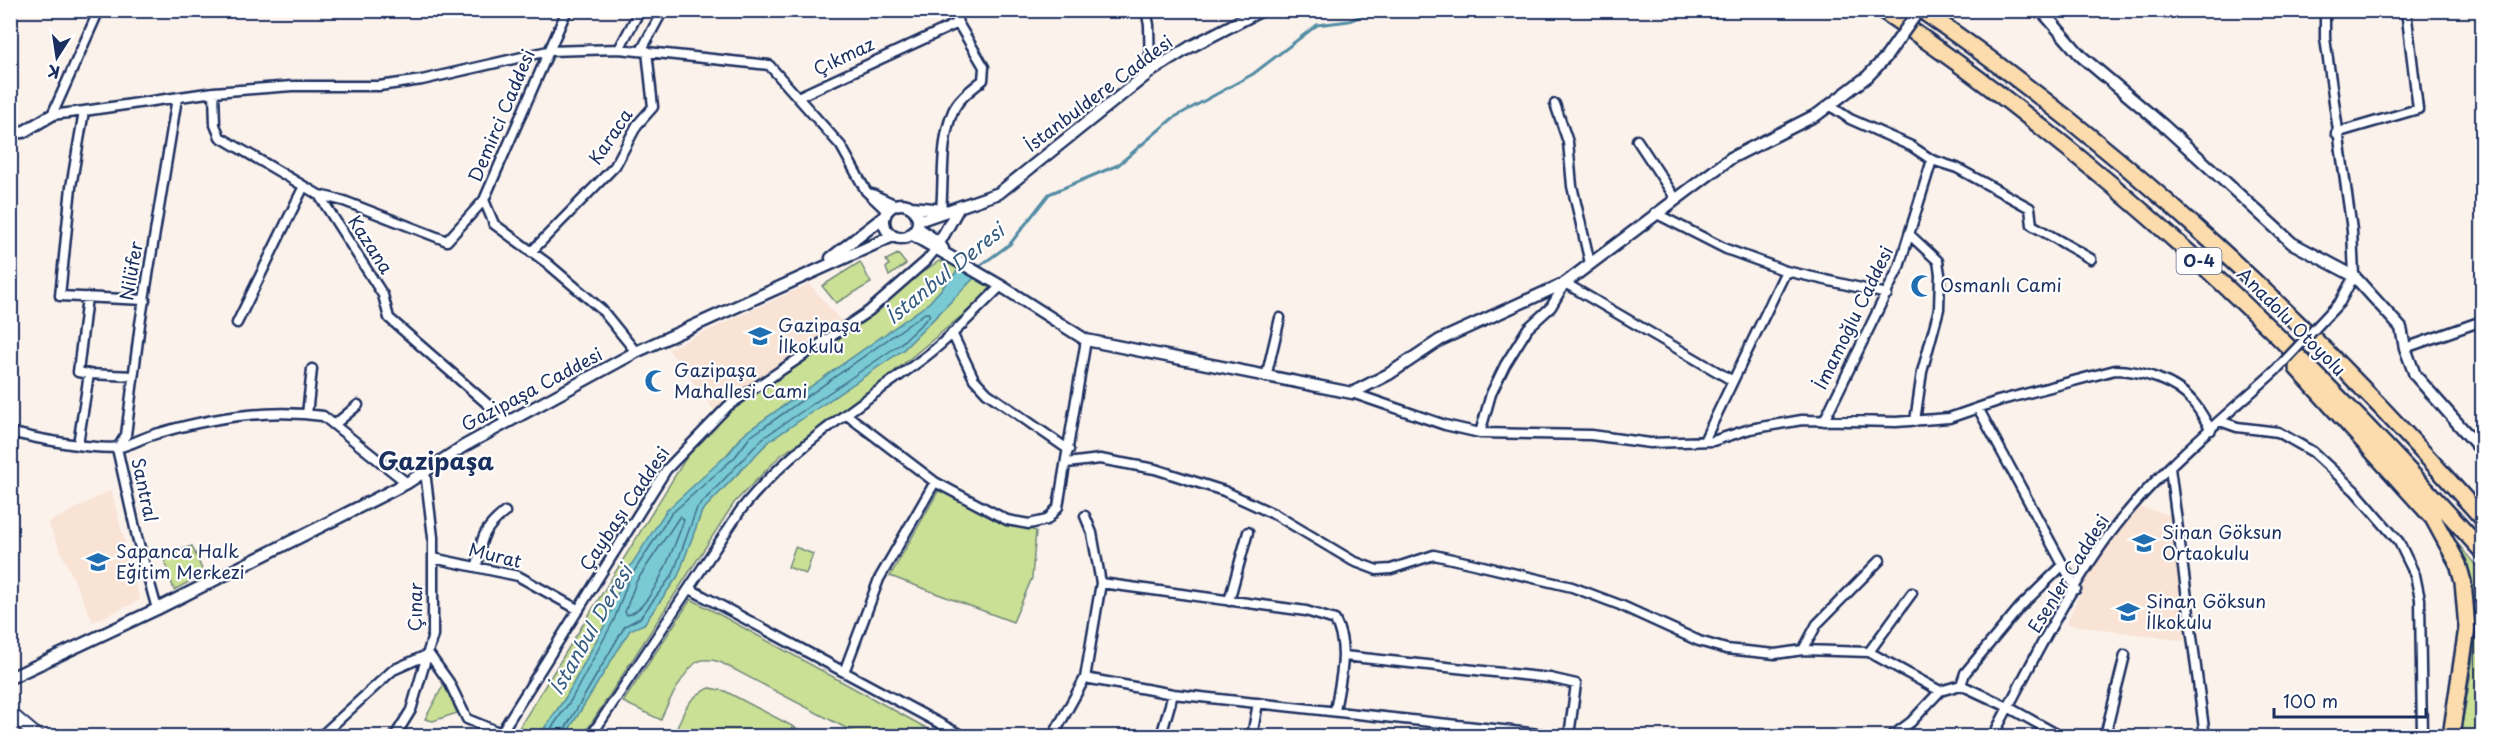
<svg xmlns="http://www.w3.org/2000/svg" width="2493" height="747" viewBox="0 0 2493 747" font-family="'Playpen Sans',sans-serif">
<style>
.built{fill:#f8e3d5}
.green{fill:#cae095;stroke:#72887a;stroke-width:1.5}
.water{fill:#79cad2;stroke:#538ca4;stroke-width:1.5}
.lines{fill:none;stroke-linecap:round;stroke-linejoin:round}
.shore{stroke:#416d8c;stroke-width:1.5}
.stream{stroke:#538ca4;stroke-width:3}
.minor-casing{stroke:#1b2f5e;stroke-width:13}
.tertiary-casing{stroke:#1b2f5e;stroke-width:15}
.secondary-casing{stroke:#1b2f5e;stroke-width:16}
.motorway-casing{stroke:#1b2f5e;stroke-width:20}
.minor{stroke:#fff;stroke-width:8}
.tertiary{stroke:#fff;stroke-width:10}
.secondary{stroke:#fff;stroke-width:12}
.motorway{stroke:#fcdcac;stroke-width:15}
.minor-bridge-casing{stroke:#1b2f5e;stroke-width:13;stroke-linecap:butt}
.tertiary-bridge-casing{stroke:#1b2f5e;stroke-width:15;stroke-linecap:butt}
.minor-bridge{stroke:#fff;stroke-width:8}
.tertiary-bridge{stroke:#fff;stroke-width:10}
.labels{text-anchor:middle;stroke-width:4.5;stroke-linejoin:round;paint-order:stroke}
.shield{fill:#fff;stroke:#5f6d8e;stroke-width:1.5}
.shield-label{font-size:16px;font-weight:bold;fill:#1b2f5e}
.street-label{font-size:18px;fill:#1b2f5e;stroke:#fff}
.poi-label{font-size:18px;fill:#1b2f5e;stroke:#fff;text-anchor:start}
.water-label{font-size:20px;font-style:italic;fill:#375e81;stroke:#fff}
.district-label{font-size:24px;font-weight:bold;fill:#1b2f5e;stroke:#fff}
</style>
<rect width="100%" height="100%" fill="#fcf2ec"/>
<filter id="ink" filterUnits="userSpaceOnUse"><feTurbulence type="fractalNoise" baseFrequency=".0167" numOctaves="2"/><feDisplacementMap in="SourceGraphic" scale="12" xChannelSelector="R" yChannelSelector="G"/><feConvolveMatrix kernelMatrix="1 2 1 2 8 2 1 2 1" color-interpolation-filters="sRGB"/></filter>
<g filter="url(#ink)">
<path class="built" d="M809,284L842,322L715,411L668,349Z
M111,490L140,600L93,622L48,523Z
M2140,507L2174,516L2182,578L2185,641L2066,624L2091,570L2134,509Z"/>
<path class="green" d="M898,254L906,264L889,276L886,268L889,265L886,260Z
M939,261L961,267L928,304L745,433L624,576L609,617L566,697L539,736H514L715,411Z
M860,262L871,283L836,303L822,286Z
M976,276L994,289L856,403L780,456L734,503L583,736H565L630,629L644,624L678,576L702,511L768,442L903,350Z
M939,490L1010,524L1036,531L1032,578L1013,622L890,576Z
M2458,544L2482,573V736H2460C2467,694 2477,650 2476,606C2475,585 2466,563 2458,544Z
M192,546L204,574L174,590L163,556Z
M795,547L813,554L806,574L788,567Z
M691,599L941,736H861L720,662C713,660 704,658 697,662C685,670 665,707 661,720L623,702Z
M444,684L457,713L433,721L425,719Z
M710,688L725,691L811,736H674C682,715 687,696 710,688Z"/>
<path class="water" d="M961,267L976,276L903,350L768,442L702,511L678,576L644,624L630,630L565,736H539L566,697L609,617L624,576L666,511L730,452L745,433L928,304Z"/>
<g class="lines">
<path class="shore" d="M680,516L684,520C676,542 652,611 627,615L625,612L636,582Z
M546,736L571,700L614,620L629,579L671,514L735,457L750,437L925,313H929V317L899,345L763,438L697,508L673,574L640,618L625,626L561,736"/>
<path class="stream" d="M977,268L1010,244L1049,194L1118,165L1173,118L1253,74L1317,25L1349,21L1376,10"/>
<g class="minor-casing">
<path id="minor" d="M567,10L484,200L494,224L547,263L602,310L636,352
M1146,10L1149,25L1150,72
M2325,10V38L2352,230L2354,276L2340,302
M619,49L640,10
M641,51L663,10
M214,92L215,125L220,137L319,195L383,295L389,318L508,422
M798,97L958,23L954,10
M1555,104L1568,142L1572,186L1590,263
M1829,105L1850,119L1911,146L1932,160L1957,168L2030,208L2032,225L2091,259
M52,115L99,10
M52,115L84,111
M2336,133L2418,109L2406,10
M1637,140L1676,199
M872,194L896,205
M319,195L344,201L447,241L484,200
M941,211C944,178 940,142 953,111C959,98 972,89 983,80L984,67L958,23
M1655,213L1726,249L1786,271L1887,294
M1911,236L1938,261L1940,274L1939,309L1922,372L1915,421
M531,252L615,166L637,125L653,107L647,51
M145,300L60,296L71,187L84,111L214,92L292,86H379L422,80L548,51L619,49L769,65L841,146L866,191L887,211
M237,323L304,186
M952,333L974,379L987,393L1069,450
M2405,348L2482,321
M89,374L133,376
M1266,377L1280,318
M1352,393L1445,425L1480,433L1591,435L1650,443L1713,441L1750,429L1802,420L1896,422L1949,418L1998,401L2115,370C2140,370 2176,381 2193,402C2200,410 2205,420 2211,430
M1978,408L2076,589
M307,414L312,369
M847,415L935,482L1007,520L1029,524L1047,520L1058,507L1086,340
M1824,421L1899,267L1932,160
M2220,421L2237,427L2278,432L2313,452L2355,491L2399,542L2415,575L2420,599L2422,736
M334,425L358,405
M10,432C33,438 99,451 120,447C133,444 146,436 159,433C211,418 268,408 323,416L407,483
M1480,433L1491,394L1505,365L1528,328L1551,307L1565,283L1733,381
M1704,441L1786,271
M78,444L89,374L78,372L87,297
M118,447L126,435L140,324L177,98
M117,448L137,537L157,609
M1067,463L1100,459L1155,469L1224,491L1276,515L1353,561L1377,570L1391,569L1434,555L1470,563L1572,587L1620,605L1699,641L1726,649L1775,654L1803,650L1869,652L1940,691
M2170,468L2205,736
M433,558L518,576L579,610
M477,567C481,539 482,530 505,512
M1101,583L1306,611L1335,620C1350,649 1340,680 1335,711
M690,589L963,736
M1229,601L1248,532
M1803,650L1817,624L1880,560
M1869,652L1912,593
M429,654L449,682L467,719L501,733
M1344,656L1550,678L1576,684L1569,736
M844,672L879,579L935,482
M1085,678L1173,694L1558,736
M1961,685L1965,673L2020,607L2063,565
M321,736L393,670L429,654
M395,736L411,710L433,635V537L425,471
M499,736L666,470L728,406L869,311L926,261L935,250
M591,736L740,511C789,449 854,409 917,363C948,341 974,312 1001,286
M1053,736L1085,678L1101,583L1092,533L1085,516
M1161,736L1173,694
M1252,736L1258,703
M1892,736L1911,722L1940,691L1961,685L2008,707L2060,736
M1993,736C2028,670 2065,595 2109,535C2155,473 2218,423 2275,371
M2105,736L2125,655"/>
</g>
<g class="tertiary-casing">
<path id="tertiary" d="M2041,10L2081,56L2163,125L2292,243L2354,276L2401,328L2405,348L2415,375L2482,451
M10,133L23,132L52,115
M884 221a17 17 0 1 1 34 0a17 17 0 1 1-34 0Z
M911,207L944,210
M918,221L999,193L1150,72L1190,47L1262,10
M917,227L939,243L943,249
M911,234L1001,286L1086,340L1352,393L1389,374L1440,340L1565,283L1731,158L1818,114L1868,76L1886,57
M939,243L959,207
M831,258L885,216
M10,678L157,609L407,483L464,446L636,352L893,236"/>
</g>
<g class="secondary-casing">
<path id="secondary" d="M10,713L37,736"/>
</g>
<g class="motorway-casing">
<path id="motorway" d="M1882,10C2106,161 2303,350 2482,551
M1921,10C2125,149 2320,333 2482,518
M2297,368L2433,518L2458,564L2463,582L2467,628L2451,736"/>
</g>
<use href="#minor" class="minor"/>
<use href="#tertiary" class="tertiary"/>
<use href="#secondary" class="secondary"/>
<use href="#motorway" class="motorway"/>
<g class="minor-bridge-casing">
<path id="minor-bridge" d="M2275,371L2340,302"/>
</g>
<g class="tertiary-bridge-casing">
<path id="tertiary-bridge" d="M1886,57L1919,10"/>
</g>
<use href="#minor-bridge" class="minor-bridge"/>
<use href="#tertiary-bridge" class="tertiary-bridge"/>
</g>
</g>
<defs>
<g id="mosque-bare" transform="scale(1.8)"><path d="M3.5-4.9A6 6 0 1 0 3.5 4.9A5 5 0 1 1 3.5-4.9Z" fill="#1f6fb2" stroke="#fff" stroke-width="2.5" paint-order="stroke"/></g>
<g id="school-bare" transform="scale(1.8)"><path d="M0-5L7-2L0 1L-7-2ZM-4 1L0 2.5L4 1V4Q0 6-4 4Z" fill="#1f6fb2" stroke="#fff" stroke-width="2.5" paint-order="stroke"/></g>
</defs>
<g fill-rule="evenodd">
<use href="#mosque-bare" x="1922" y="286"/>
<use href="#school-bare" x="760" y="336"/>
<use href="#mosque-bare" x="656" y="381"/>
<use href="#school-bare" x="2144" y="543"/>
<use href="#school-bare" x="98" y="562"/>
<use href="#school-bare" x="2128" y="612"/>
</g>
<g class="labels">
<rect class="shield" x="2176.5" y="248" width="45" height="26" rx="4.5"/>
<g class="shield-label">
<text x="2199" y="267">O-4</text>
</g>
<g class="street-label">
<text transform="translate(844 57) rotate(-25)" y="6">Çıkmaz</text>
<text transform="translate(1099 94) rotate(-37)" y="6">İstanbuldere Caddesi</text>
<text transform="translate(502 116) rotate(-67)" y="6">Demirci Caddesi</text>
<text transform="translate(611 137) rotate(-56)" y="6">Karaca</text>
<text transform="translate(370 245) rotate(57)" y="6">Kazana</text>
<text transform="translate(132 271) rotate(-80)" y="6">Nilüfer</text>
<text transform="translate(1854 318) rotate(-64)" y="6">İmamoğlu Caddesi</text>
<text transform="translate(2291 322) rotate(45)" y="6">Anadolu Otoyolu</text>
<text transform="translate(532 390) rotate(-28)" y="6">Gazipaşa Caddesi</text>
<text transform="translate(144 490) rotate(78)" y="6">Santral</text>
<text transform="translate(625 509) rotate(-56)" y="6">Çaybaşı Caddesi</text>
<text transform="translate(495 556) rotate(14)" y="6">Murat</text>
<text transform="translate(2069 574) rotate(-58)" y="6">Esenler Caddesi</text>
<text transform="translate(416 607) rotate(-89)" y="6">Çınar</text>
</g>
<g class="poi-label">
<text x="1940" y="292">Osmanlı Cami</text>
<text x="778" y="332">Gazipaşa<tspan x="778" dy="21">İlkokulu</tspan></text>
<text x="674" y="377">Gazipaşa<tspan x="674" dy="21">Mahallesi Cami</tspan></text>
<text x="2162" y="539">Sinan Göksun<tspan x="2162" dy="21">Ortaokulu</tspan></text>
<text x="116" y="558">Sapanca Halk<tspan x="116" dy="21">Eğitim Merkezi</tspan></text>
<text x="2146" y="608">Sinan Göksun<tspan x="2146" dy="21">İlkokulu</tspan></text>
</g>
<g class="water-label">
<text transform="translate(945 274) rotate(-39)" y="7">İstanbul Deresi</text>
<text transform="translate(591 630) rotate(-60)" y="7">İstanbul Deresi</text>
</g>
<g class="district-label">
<text x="436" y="470">Gazipaşa</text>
</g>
</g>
<rect width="2493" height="747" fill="none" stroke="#fff" stroke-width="36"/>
<rect x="18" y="18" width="2457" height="711" fill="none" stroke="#1b2f5e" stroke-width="2" filter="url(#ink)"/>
<g transform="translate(57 57) rotate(192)" stroke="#ffffff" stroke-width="4.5" paint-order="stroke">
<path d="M0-4.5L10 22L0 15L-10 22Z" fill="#1b2f5e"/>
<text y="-9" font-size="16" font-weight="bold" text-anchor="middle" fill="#1b2f5e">K</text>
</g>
<path d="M2274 708v9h152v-9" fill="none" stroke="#1b2f5e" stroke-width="3"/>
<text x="2283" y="708" font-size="18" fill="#1b2f5e" stroke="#ffffff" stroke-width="4.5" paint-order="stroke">100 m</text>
</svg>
